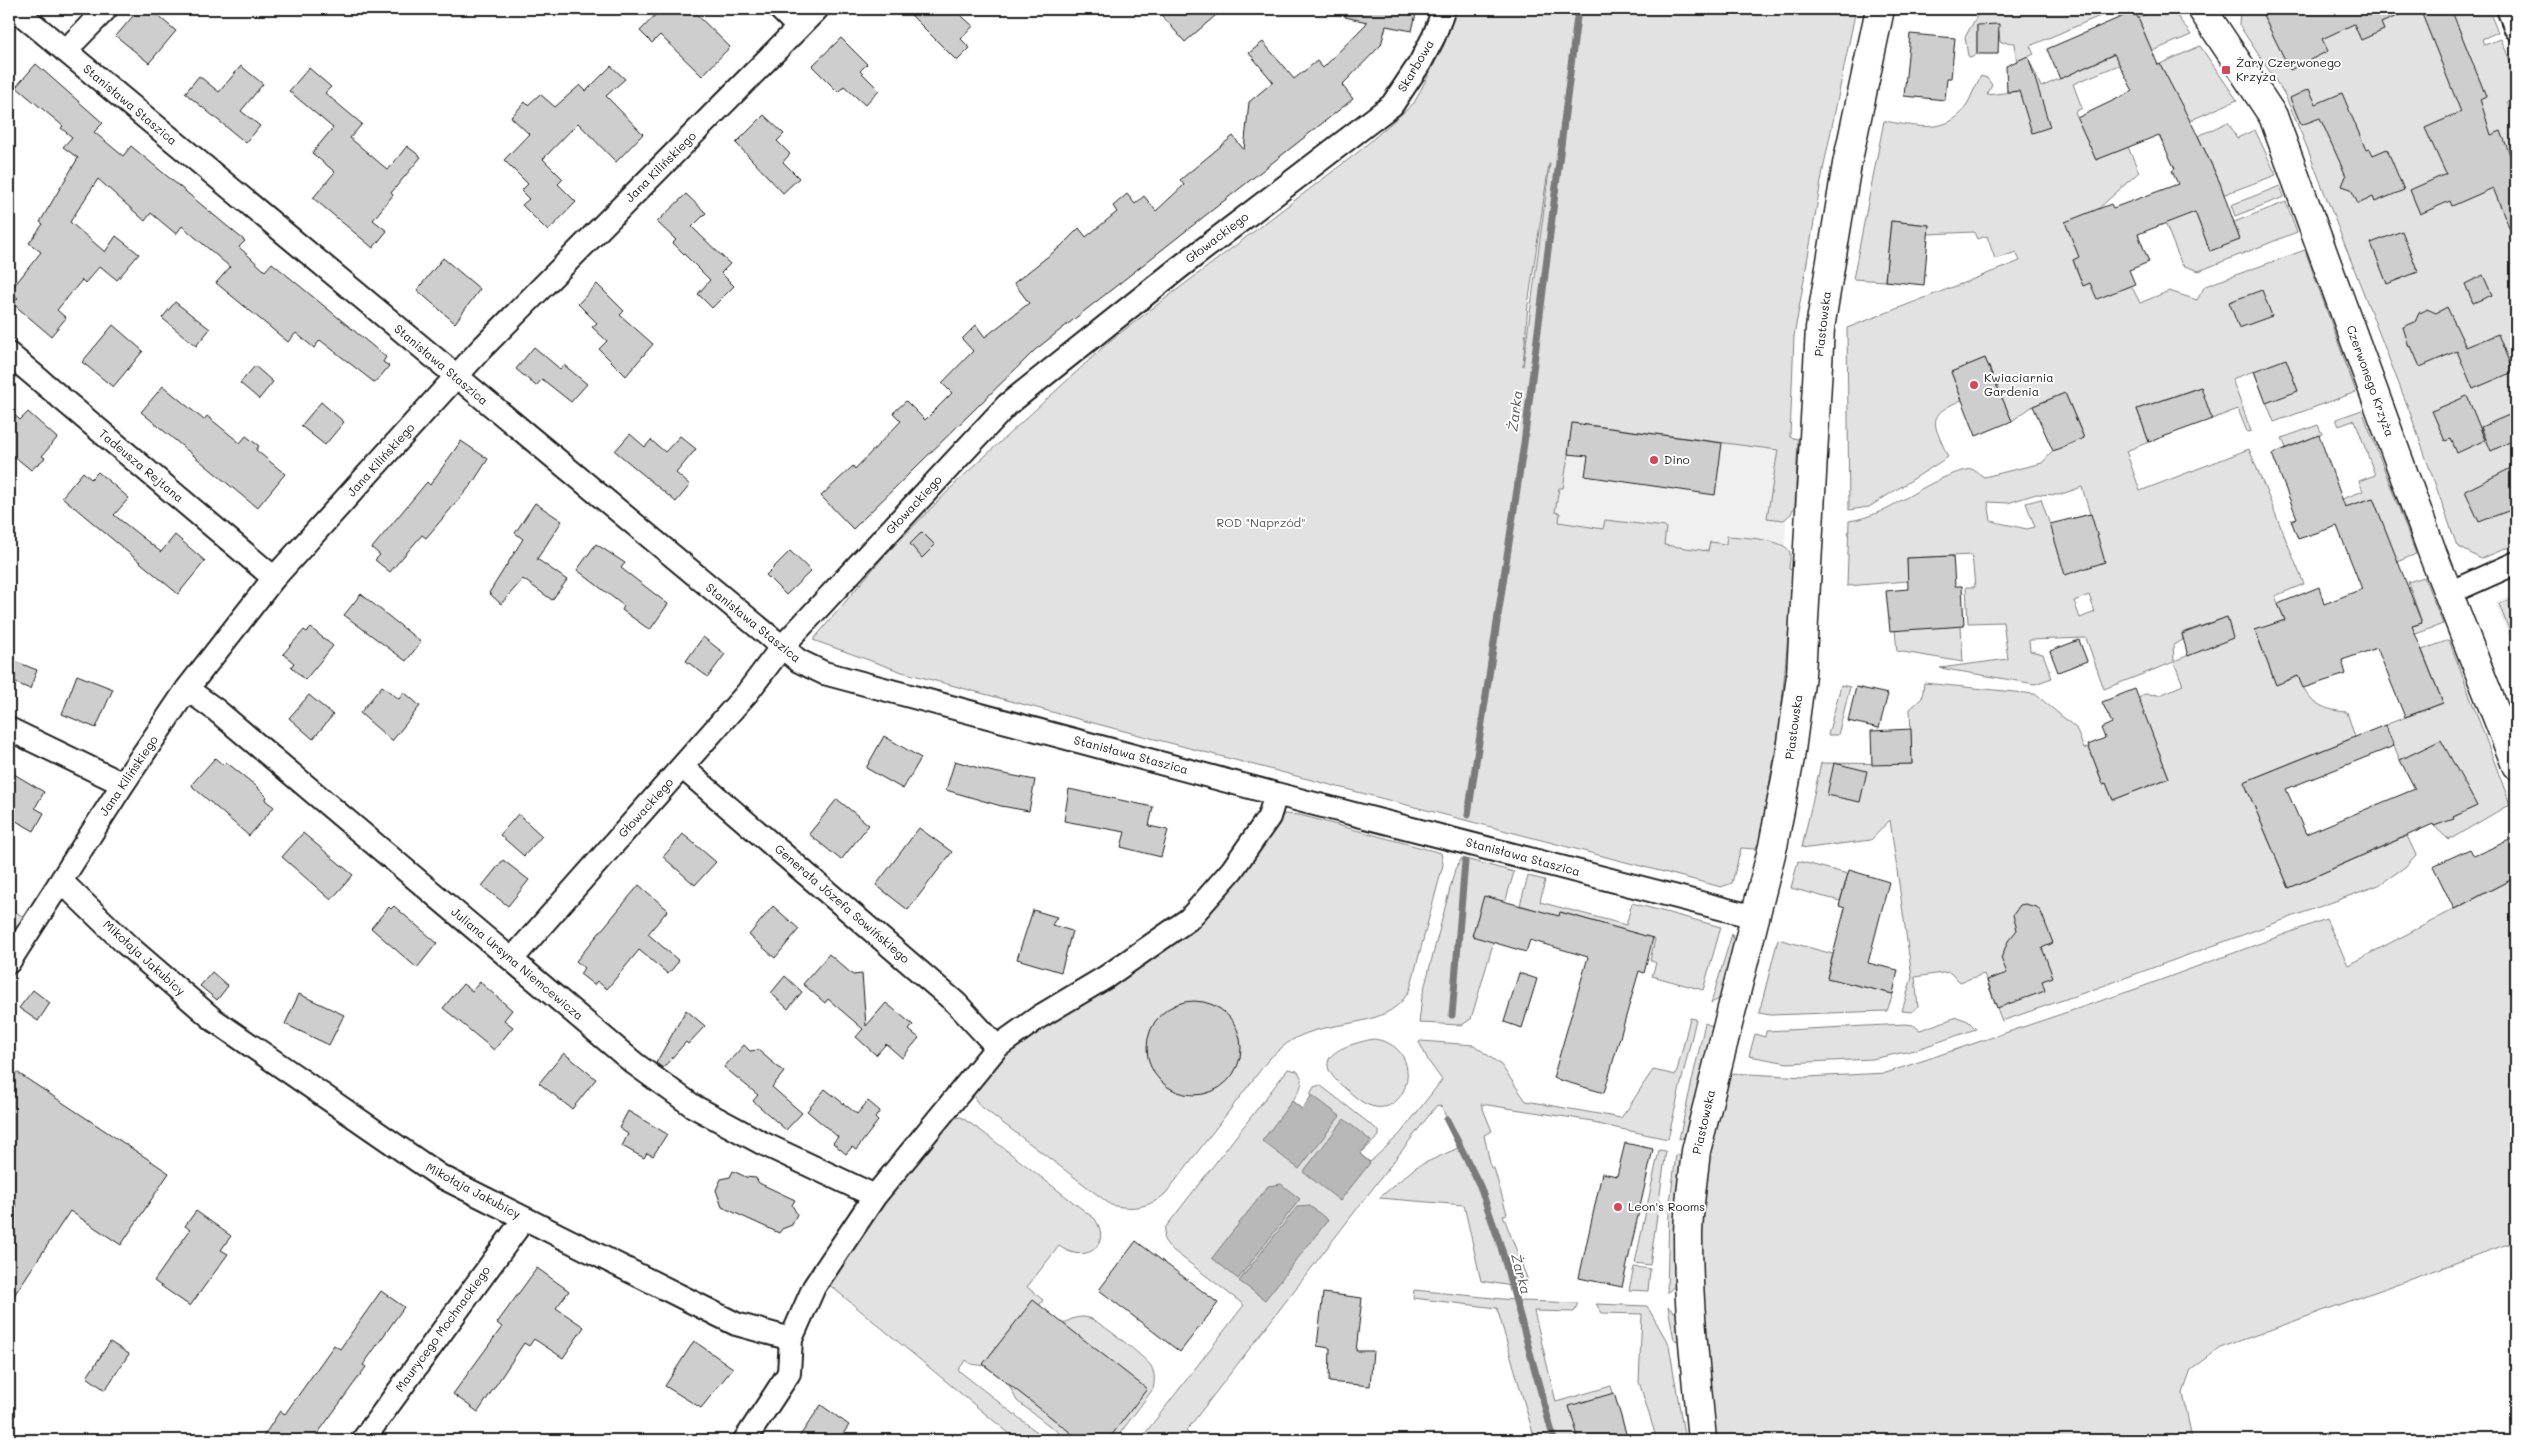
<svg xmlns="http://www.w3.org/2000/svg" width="2525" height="1449" viewBox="0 0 2525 1449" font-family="Mali,sans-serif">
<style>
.built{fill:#f0f0f0}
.green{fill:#e2e2e2;stroke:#7f7f7f;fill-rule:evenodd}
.water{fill:#b8b8b8;stroke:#7a7a7a}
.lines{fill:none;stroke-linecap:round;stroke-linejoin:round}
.stream{stroke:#7a7a7a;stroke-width:7}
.building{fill:#cecece;stroke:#1c1c1c}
.minor-casing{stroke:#1c1c1c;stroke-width:26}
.tertiary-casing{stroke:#1c1c1c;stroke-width:31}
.minor{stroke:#fff;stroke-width:22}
.tertiary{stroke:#fff;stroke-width:28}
.poi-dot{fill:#d1495b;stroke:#fff;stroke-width:2}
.labels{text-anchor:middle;stroke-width:4;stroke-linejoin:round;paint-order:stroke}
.poi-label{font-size:12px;fill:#1c1c1c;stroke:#fff;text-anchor:start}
.street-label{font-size:12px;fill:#1c1c1c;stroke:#fff}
.park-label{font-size:12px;fill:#575757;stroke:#fff}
.water-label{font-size:14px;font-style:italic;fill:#5a5a5a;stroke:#fff}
</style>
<rect width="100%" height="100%" fill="#fff"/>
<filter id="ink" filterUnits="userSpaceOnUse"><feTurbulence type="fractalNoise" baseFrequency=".02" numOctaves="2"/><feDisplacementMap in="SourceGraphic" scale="10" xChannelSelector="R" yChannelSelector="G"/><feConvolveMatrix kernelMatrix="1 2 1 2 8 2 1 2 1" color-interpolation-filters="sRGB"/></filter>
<g filter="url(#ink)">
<path class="built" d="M1545,402L1790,438L1784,568L1528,529Z
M2516,593V654L2495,602Z"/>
<path class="green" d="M1454,9H1856L1823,170L1794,337L1790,437L1798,439L1795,505L1791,514L1784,520L1767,518L1778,450L1573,423L1563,488H1559L1555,512L1560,513L1559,522L1603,529L1605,520L1666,527L1664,545L1708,551L1710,542L1726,544L1727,536C1740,537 1787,539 1790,553C1791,557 1789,564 1789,569L1794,570L1780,724L1759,842L1755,849L1741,848L1732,883L1721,887L1078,719L902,672L813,640L884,556L960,479L1111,340L1357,153L1414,103L1444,45ZM1549,164H1550L1523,366L1528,305Z
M1972,9H2105L2107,13L2030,46L2034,54L2028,57L2041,87L2147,40L2138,18L2157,9H2172L2191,35L2073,84L2082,108L2075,112L2096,159L2128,147L2139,172L2098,209L2106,228L2137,234L2073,260L2083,285L2090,283L2131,285L2140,303L2169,291L2197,300L2205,286L2305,250L2356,392L2274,422L2254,371L2232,379L2251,431L2247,432L2238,409L2212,419L2200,387L2137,409L2149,442L2126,451L2140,491L2249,449L2304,584L2275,596L2285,620L2255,631L2276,684L2298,676C2308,701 2320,710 2347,712L2355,737L2244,782L2289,888L2407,836L2416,855L2405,867L2379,885L2092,990L2002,1021L1984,974L1960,982L1949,972L1915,977L1918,1007L1912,1012L1902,1011L1912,977L1890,820L1871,840L1808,848L1802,847L1821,763L1912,764L1910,709L1922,698L1924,683L2035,694L2076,728L2084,749L2089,747L2103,784L2106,783L2113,800L2169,778L2138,699L2144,694L2160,695L2183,685L2174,662L2104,689L2086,638L2029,640L2030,651L2043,654L2052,678L2035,684L1940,668L2008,659L2003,622L1968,623L1966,587H1975L1972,555L1907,558L1908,581L1847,586L1849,521C1893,515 1927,476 1972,469L1984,477L2042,463L2053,451L2084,438L2065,393L2033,406L2012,421L1985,358L1951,372L1962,400C1923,416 1935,425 1948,457L1869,507L1849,510L1847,328L2020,261L2016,252L1995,259L1987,236L1977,239L1974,232L1928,234L1929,225L1891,221L1885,281L1853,279L1884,121C1911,125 1946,136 1965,108C1971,98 1975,86 1981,76L1987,78L1992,85L1987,95L2019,91L2015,43L2000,42L1999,31L1977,25V54L1971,58L1968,56L1965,37L1977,16ZM2082,487L2090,514L2050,525L2041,499L2026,503L2035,527L2027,529L1991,521L1988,502L2008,503L2036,494L2059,495ZM2089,595L2095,612L2080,618L2074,601ZM2227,617L2232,638L2174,661L2173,645L2183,640L2182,633Z
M2232,9H2488L2498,32L2482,39L2484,45L2501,39L2516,75V98L2507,102L2510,108L2516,105V544L2481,559L2457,546L2409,410L2306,145L2285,95L2239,25L2240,10Z
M2200,46L2237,100L2189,121L2160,64Z
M2228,122L2237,138L2255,130L2276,175L2193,206L2210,250L2240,240L2234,222L2286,202L2297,232L2199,271L2182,265L2159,208L2220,183L2198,136Z
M2280,186L2284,197L2235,216L2231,205Z
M2362,410L2416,554L2397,562L2373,498L2332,512L2329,504L2363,491L2359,481L2375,475L2355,420L2339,426L2336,419Z
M2318,425L2322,434L2286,448L2282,438Z
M2424,577L2443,624L2372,650L2382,636L2422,623L2408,582Z
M2516,597V629L2510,632L2499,604Z
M1961,626L1963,662L1897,651L1895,630Z
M2449,640L2510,804L2449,840L2434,826L2474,807L2441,741L2400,760L2385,725L2443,703L2422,650Z
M1841,685L1850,687L1838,735H1828Z
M1284,814L1300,815L1441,853L1443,865L1410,989C1391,1029 1335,1019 1300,1036C1288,1041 1278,1051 1269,1059L1166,1193C1150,1208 1132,1210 1111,1205L979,1105L974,1097L973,1089L994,1062L1230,883Z
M1462,858L1514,872L1471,1019L1462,1025L1419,1023L1422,997L1455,869Z
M1798,861L1848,874L1840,901L1791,888Z
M1528,876L1545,880L1540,902L1626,925L1632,903L1721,927L1703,990L1652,976L1656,963L1650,960L1655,939L1561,912L1559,917L1520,905Z
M2516,877V1241L2220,1348L2191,1370L2183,1393L2192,1440H1713L1700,1240L1710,1145L1729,1073L1806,1077L1886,1073L2136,989L2326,919L2348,965Z
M9,908L24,917L9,941Z
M1732,934L1735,948L1723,997L1711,1003Z
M1778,939L1833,954L1827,978L1893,994L1887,1011L1770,1015L1759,1013Z
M1957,1017L1968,1021L1976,1029L1915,1050L1872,1059L1788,1063L1749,1056L1755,1034L1765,1037L1766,1031L1906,1024L1913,1025L1920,1030Z
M1690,1018L1696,1019L1668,1139L1593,1123V1121L1481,1104L1492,1131L1484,1135L1491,1168H1494L1507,1214L1503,1215L1528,1281L1525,1288L1481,1281L1464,1205L1379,1198L1416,1167L1458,1148L1442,1107L1437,1105L1186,1431L1195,1440H1140L1244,1305L1170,1248L1164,1240L1165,1228L1288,1069L1297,1071C1307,1082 1299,1091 1292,1101L1302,1109L1312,1096L1310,1094L1314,1087L1320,1085L1379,1131V1136L1360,1154L1370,1162L1400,1134L1442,1080L1429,1062L1419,1042L1421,1041L1474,1045L1501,1065L1526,1101L1621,1118C1633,1103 1641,1086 1653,1070L1676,1075Z
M1705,1023L1714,1027L1689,1136L1679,1139Z
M1373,1039C1430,1045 1408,1127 1364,1103C1358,1100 1352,1094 1346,1089C1306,1058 1340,1046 1373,1039Z
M961,1117L984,1133L1095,1219C1113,1246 1085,1265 1059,1246L1027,1287L1043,1300L1039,1306L1063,1324C1070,1319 1080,1315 1089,1318C1098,1320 1146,1358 1151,1366C1155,1373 1155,1381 1153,1389L1115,1440H1068L1017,1401L1008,1383L985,1366L971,1364L966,1360L958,1370L1047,1440H1017L832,1287L824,1283L881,1200L953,1118Z
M1659,1150L1666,1151L1650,1265L1635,1263Z
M1676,1154L1684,1158L1676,1285L1667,1293L1669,1211Z
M1634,1267L1650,1269L1648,1291L1629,1290Z
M1414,1290L1523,1301L1578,1303L1574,1312L1534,1311L1556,1402L1611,1386L1628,1440H1535L1497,1308L1413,1298Z
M1596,1304L1647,1306L1669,1345L1685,1440H1657L1639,1382L1642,1314L1602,1313Z
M1668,1307L1679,1316L1681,1341L1674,1340Z"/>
<path class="water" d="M1312,1095L1340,1116L1299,1169L1262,1141L1292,1101L1302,1109Z
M1344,1119L1371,1141L1360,1154L1370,1163L1340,1201L1303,1172Z
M1281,1184L1300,1199L1238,1279L1212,1258L1268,1186Z
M1310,1206L1328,1220L1265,1300L1239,1281L1297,1207Z"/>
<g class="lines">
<path class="stream" d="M1468,815L1524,443L1578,9
M1452,1015L1465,862
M1447,1120L1480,1186L1501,1247L1554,1440"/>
</g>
<path class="building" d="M139,9H150L176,31L149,63L116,36Z
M661,9H691L730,47L702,76L660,35L652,43L640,31Z
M905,9H954L973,26L961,39L970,48L957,61Z
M1156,9H1223L1185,42Z
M1346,9H1417L1412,31L1386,26L1381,45L1342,85L1353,99L1035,350L853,529L821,496L853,466L855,469L901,421L893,413L906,401L925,420L952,393L942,383L973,351L962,339L976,325L985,337L1029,303L1014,283L1060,247L1079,228L1086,237L1117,212L1113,206L1127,194L1135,204L1144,196L1156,211L1184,185L1180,180L1233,136L1244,150L1249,102L1273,82L1249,53L1263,42L1294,79L1317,61L1323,68L1366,24L1367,22L1345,17Z
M2276,9H2413L2381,23L2384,30L2361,40L2354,24L2322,39L2328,51L2290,70L2263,15Z
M2420,9H2451L2486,96L2480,99L2491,135L2501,131L2516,171V244L2493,188L2452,206L2450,201L2420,214L2410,190L2446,174L2425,128L2461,112Z
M2135,11L2158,65L2160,64L2198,136L2220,183L2240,240L2210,251L2195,212L2138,234L2149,262L2129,270L2135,284L2097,299L2090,283L2083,286L2073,260L2079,257L2065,222L2111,204L2113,208L2178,184L2172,171L2175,169L2159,135L2096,160L2077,118L2133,91L2114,54L2060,79L2047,49Z
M1999,24L1998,54H1977V25Z
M1910,34L1955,38L1951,78H1947L1945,100L1904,96Z
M841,38L867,64L860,71L879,90L865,105L844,86L838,92L812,66Z
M2028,56L2050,127L2032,133L2019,91L2007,92L2006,66Z
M36,64L103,123L94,132L123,156L131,146L245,241L239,247L265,271L272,263L386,357L383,362L389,366L375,383L320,340L314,348L296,333L288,342L216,283L230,267L182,226L176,234L151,213L145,221L98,179L70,222L105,252L116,236L139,254L117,280L100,266L85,283L82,280L57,310L66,318L51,336L12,303L18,298L10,291L41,252L29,243L43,224L40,222L78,158L63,147L72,137L61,128L63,126L16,87Z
M241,66L263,84L241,111L260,126L246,143L185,93L199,76L219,92Z
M611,66L625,79L606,96L643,134L616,162L578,123L543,159L563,179L558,184L576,202L548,231L522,205L529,199L521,191L528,184L504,160L529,134L511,117L525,102L528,105L540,94L555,107L580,85L586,91Z
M309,68L331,87L325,93L362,124L350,138L388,170L407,146L421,157L391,193L393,195L373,220L387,231L373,248L313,198L335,172L312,153L333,128L289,91Z
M2309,89L2316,104L2342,93L2366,150L2370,149L2373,155L2387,149L2404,190L2375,202L2373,197L2358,204L2351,189L2342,186L2346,176L2320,118L2301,125L2290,98Z
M764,115L784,134L777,141L790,154L783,162L799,178L783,193L736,143Z
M686,194L706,213L692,227L730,264L721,273L734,286L712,308L698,294L710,280L673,243L676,240L657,222Z
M1891,221L1929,225L1924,285L1885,281Z
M2402,231L2418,272L2387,284L2371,243Z
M443,258L480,289L455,323L417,290Z
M2483,275L2492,295L2473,303L2465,284Z
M597,284L624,311L620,315L653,344L626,376L599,349L607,341L592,327L597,323L578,304Z
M2262,290L2272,316L2239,328L2229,302Z
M175,302L210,329L196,346L162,318Z
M2447,307L2466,347L2498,334L2513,372L2473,389L2457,351L2420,367L2411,346L2409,347L2403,327L2415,322L2419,313L2427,309L2436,313Z
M113,325L143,351L113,387L82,362Z
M534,347L560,369L564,365L587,384L571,402L542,379L536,386L516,369Z
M1985,358L2012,421L1976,436L1951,372Z
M2286,359L2298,391L2266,403L2254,371Z
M255,366L273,382L259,399L240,383Z
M163,386L204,420L207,416L240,443L246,436L259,446L256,450L285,474L257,508L141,412Z
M2201,387L2212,419L2149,442L2137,409Z
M2065,393L2084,438L2053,451L2033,406Z
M2467,396L2485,440L2457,453L2451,439L2445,441L2432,411Z
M321,402L344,422L325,445L301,426Z
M9,410L20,420L28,412L57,438L42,456L45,458L31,470L9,452Z
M2516,412V439L2491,451L2481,427Z
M1572,423L1722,443L1715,495L1585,476L1588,456L1568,454Z
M630,434L645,447L651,440L665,452L680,436L696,449L676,473L690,485L676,502L615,451Z
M2319,435L2345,507L2373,498L2422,623L2412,626L2443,703L2405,717L2377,648L2342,660L2346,674L2303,688L2298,676L2276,685L2255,630L2285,620L2278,604L2319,587L2324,604L2362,589L2337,526L2298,539L2291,520L2297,518L2272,454Z
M461,441L488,459L472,484L426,538L422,535L390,572L375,560L380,555L372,548L427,482L430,485Z
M2511,468L2516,479V508L2479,522L2465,491Z
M83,472L91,479L98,472L129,498L114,515L161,552L175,535L205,561L178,594L62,497Z
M535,503L562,521L537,559L567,580L552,600L523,579L501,604L489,593L523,539L515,533Z
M2091,514L2105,562L2065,575L2050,524Z
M922,532L935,545L922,558L910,544Z
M596,544L625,563L621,568L668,604L650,630L622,610L624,606L577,570Z
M790,551L811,571L786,595L766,575Z
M1953,556L1955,586H1962L1964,626L1890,631L1886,591L1908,589L1907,558Z
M361,594L421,642L406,661L344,615Z
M2227,617L2233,638L2188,656L2182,634Z
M311,628L333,646L305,680L291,667L294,663L283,654L304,630L307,632Z
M703,637L725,654L708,677L686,661Z
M2079,640L2087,661L2058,672L2050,651Z
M9,659L37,670L30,689L9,680Z
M77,675L113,689L96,728L62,714Z
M382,686L399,699L404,692L420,706L392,741L360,713Z
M1856,687L1888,694L1879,728L1848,721Z
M2135,689L2169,778L2113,800L2106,783L2103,784L2088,745L2105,738L2101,728L2112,723L2102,702Z
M309,695L333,715L313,739L289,718Z
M2385,725L2394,746L2286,789L2306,834L2415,789L2400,760L2441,740L2477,806L2453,817L2454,819L2434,826L2433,824L2289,888L2244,782Z
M1911,729L1912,764L1872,765L1871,731Z
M884,736L921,758L903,789L866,768Z
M215,758L223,765L226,762L256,786L267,797L265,800L274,807L249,836L193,787L192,784Z
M955,761L989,771L1035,780L1029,811L1001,806L946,790Z
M1834,763L1867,771L1860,802L1827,795Z
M9,771L44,792L35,808L44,813L34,831L9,817Z
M1069,789L1153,807L1149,826L1168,830L1161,857L1121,847L1125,832L1064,821Z
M837,799L869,825L841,860L809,834Z
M518,814L542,836L524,856L500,835Z
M919,828L952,852L908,910L876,885Z
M303,833L353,875L331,900L282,857Z
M683,834L716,862L695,885L663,857Z
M2516,837V877L2454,909L2433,866L2470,849L2474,856Z
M503,860L529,880L508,906L482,886Z
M1849,870L1889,882L1868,963L1898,970L1893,994L1827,978L1845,908L1839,906Z
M639,885L668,910L648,934L679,961L668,974L639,950L607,989L597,981L594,985L580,974L584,968L576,961Z
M1484,896L1559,916L1560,912L1653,938L1644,973L1639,971L1604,1093L1553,1078L1588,957L1530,940L1526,952L1472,936Z
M2025,904L2037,907L2041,912L2053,943L2042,948L2053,977L2042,981L2045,991L1997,1008L1987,980L2007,973L2001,958L2008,941L2017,930L2013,915L2020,905Z
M394,906L437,943L417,968L371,928L389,907L391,909Z
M773,906L799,929L775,958L749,935Z
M1033,910L1057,917L1052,925L1072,931L1061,972L1017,959Z
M829,954L853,975L862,974L866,1026L886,1003L913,1025L909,1030L919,1038L902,1058L886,1044L876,1055L856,1037L863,1029L828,999L825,1003L803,984Z
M212,972L228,986L217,1000L200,986Z
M1519,973L1537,979L1522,1028L1504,1022Z
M785,976L802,992L788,1009L771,993Z
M480,982L512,1010L504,1020L513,1027L494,1050L443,1008L463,984L472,991Z
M33,990L50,1003L38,1021L19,1008Z
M299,994L344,1015L329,1045L285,1024Z
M1147 1048a47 47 0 1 1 94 0a47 47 0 1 1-94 0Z
M686,1010L705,1026L688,1044L686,1042L663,1068L656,1063Z
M744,1045L750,1051L758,1050L784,1072L772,1087L802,1113L786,1130L753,1101L758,1095L724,1067Z
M564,1053L596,1079L572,1109L539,1083Z
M9,1067L169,1173L121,1245L70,1211L9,1303V1220L17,1206L9,1201Z
M825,1089L857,1114L868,1101L880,1111L875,1118L878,1121L856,1150L852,1147L846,1154L833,1143L838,1137L807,1111Z
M628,1111L667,1134L653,1156L647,1153L644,1158L622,1146L628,1134L619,1128Z
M1625,1143L1653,1149L1622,1287L1579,1278L1602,1173L1617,1176Z
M733,1171L746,1177L756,1178L759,1183L795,1200L792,1205L797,1214L792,1225L782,1229L779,1233L722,1207L716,1190L721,1179L730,1177Z
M196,1211L231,1236L221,1250L228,1254L190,1306L154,1281L190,1230L185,1226Z
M1136,1241L1218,1303L1180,1352L1099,1290Z
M537,1268L569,1291L556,1308L584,1327L563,1358L534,1339L529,1346L524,1343L478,1412L453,1394L502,1327L497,1323Z
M381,1291L404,1307L363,1365L366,1367L313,1440H261L280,1411L285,1414L334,1345L340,1349Z
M1323,1293L1362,1298L1356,1351H1373L1370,1386L1329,1382L1330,1348L1317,1346Z
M1033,1300L1147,1389L1108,1440H1080L983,1364Z
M694,1341L733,1368L701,1408L665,1386Z
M110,1342L129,1354L105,1390L87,1377Z
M1614,1393L1628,1440H1579L1569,1406Z
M821,1405L849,1425L839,1440H797Z"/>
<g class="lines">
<g class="minor-casing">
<path id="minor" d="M15,9L799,661L824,673L1276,794L1755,917
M780,9L798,27
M2508,9L2516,29
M65,51L106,9
M9,354L274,578
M2449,593L2516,563
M187,689L216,710L635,1064L693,1106L762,1143L875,1196
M9,729L123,784
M682,767L956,1003L997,1047
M61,881L126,944L214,1020L440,1176L736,1324L791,1339L814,1287L875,1196L997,1047L1039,1017L1106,977L1189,919L1232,870L1269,817L1276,794
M512,959L747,693L781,648L1007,405L1180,267L1392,105L1420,63L1434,36L1444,9
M9,962L123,784L187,689L274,578L481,349L817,9
M363,1440L524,1219
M745,1440L789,1373L791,1339"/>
</g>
<g class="tertiary-casing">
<path id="tertiary" d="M2202,9L2273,116L2434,557L2516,765
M1702,1440C1696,1373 1688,1306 1688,1238C1688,1209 1693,1180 1696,1151L1773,846L1790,758L1801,675L1820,328L1847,164L1880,9"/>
</g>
<use href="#minor" class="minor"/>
<use href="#tertiary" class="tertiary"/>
</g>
</g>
<g class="poi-dot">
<rect x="2221" y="65" width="10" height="10" rx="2.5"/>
<circle cx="1974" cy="385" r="5"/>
<circle cx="1654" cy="460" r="5"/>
<circle cx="1618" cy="1207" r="5"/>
</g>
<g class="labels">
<g class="poi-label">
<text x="2236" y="67">Żary Czerwonego<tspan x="2236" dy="14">Krzyża</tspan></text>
<text x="1984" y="382">Kwiaciarnia<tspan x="1984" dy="14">Gardenia</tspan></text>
<text x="1664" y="464">Dino</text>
<text x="1628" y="1211">Leon's Rooms</text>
</g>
<g class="street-label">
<text transform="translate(1416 66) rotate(-59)" y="4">Skarbowa</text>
<text transform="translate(130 105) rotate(40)" y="4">Stanisława Staszica</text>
<text transform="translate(661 167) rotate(-45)" y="4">Jana Kilińskiego</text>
<text transform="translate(1217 238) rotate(-37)" y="4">Głowackiego</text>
<text transform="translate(1823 324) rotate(-83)" y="4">Piastowska</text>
<text transform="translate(441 365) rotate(40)" y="4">Stanisława Staszica</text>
<text transform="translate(2370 381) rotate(70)" y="4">Czerwonego Krzyża</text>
<text transform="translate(381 460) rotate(-48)" y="4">Jana Kilińskiego</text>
<text transform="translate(141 466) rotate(40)" y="4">Tadeusza Rejtana</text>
<text transform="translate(914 505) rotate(-47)" y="4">Głowackiego</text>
<text transform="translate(753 623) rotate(39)" y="4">Stanisława Staszica</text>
<text transform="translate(1794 727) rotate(-82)" y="4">Piastowska</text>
<text transform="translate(1131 755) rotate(15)" y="4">Stanisława Staszica</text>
<text transform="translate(129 776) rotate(-56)" y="4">Jana Kilińskiego</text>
<text transform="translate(646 808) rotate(-48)" y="4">Głowackiego</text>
<text transform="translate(1523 857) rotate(15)" y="4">Stanisława Staszica</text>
<text transform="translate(842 904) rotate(41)" y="4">Generała Józefa Sowińskiego</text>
<text transform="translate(144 958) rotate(42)" y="4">Mikołaja Jakubicy</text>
<text transform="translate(517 964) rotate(40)" y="4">Juliana Ursyna Niemcewicza</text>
<text transform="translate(1704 1122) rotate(-77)" y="4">Piastowska</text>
<text transform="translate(473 1191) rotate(28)" y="4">Mikołaja Jakubicy</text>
<text transform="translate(443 1329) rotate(-54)" y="4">Maurycego Mochnackiego</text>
</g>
<g class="park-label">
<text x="1261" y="527">ROD "Naprzód"</text>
</g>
<g class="water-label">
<text transform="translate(1515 411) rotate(-83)" y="5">Żarka</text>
<text transform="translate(1521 1274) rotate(75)" y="5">Żarka</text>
</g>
</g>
<rect width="2525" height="1449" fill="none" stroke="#fff" stroke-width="30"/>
<rect x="15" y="15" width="2495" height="1419" fill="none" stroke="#1c1c1c" stroke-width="2" filter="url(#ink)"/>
</svg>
